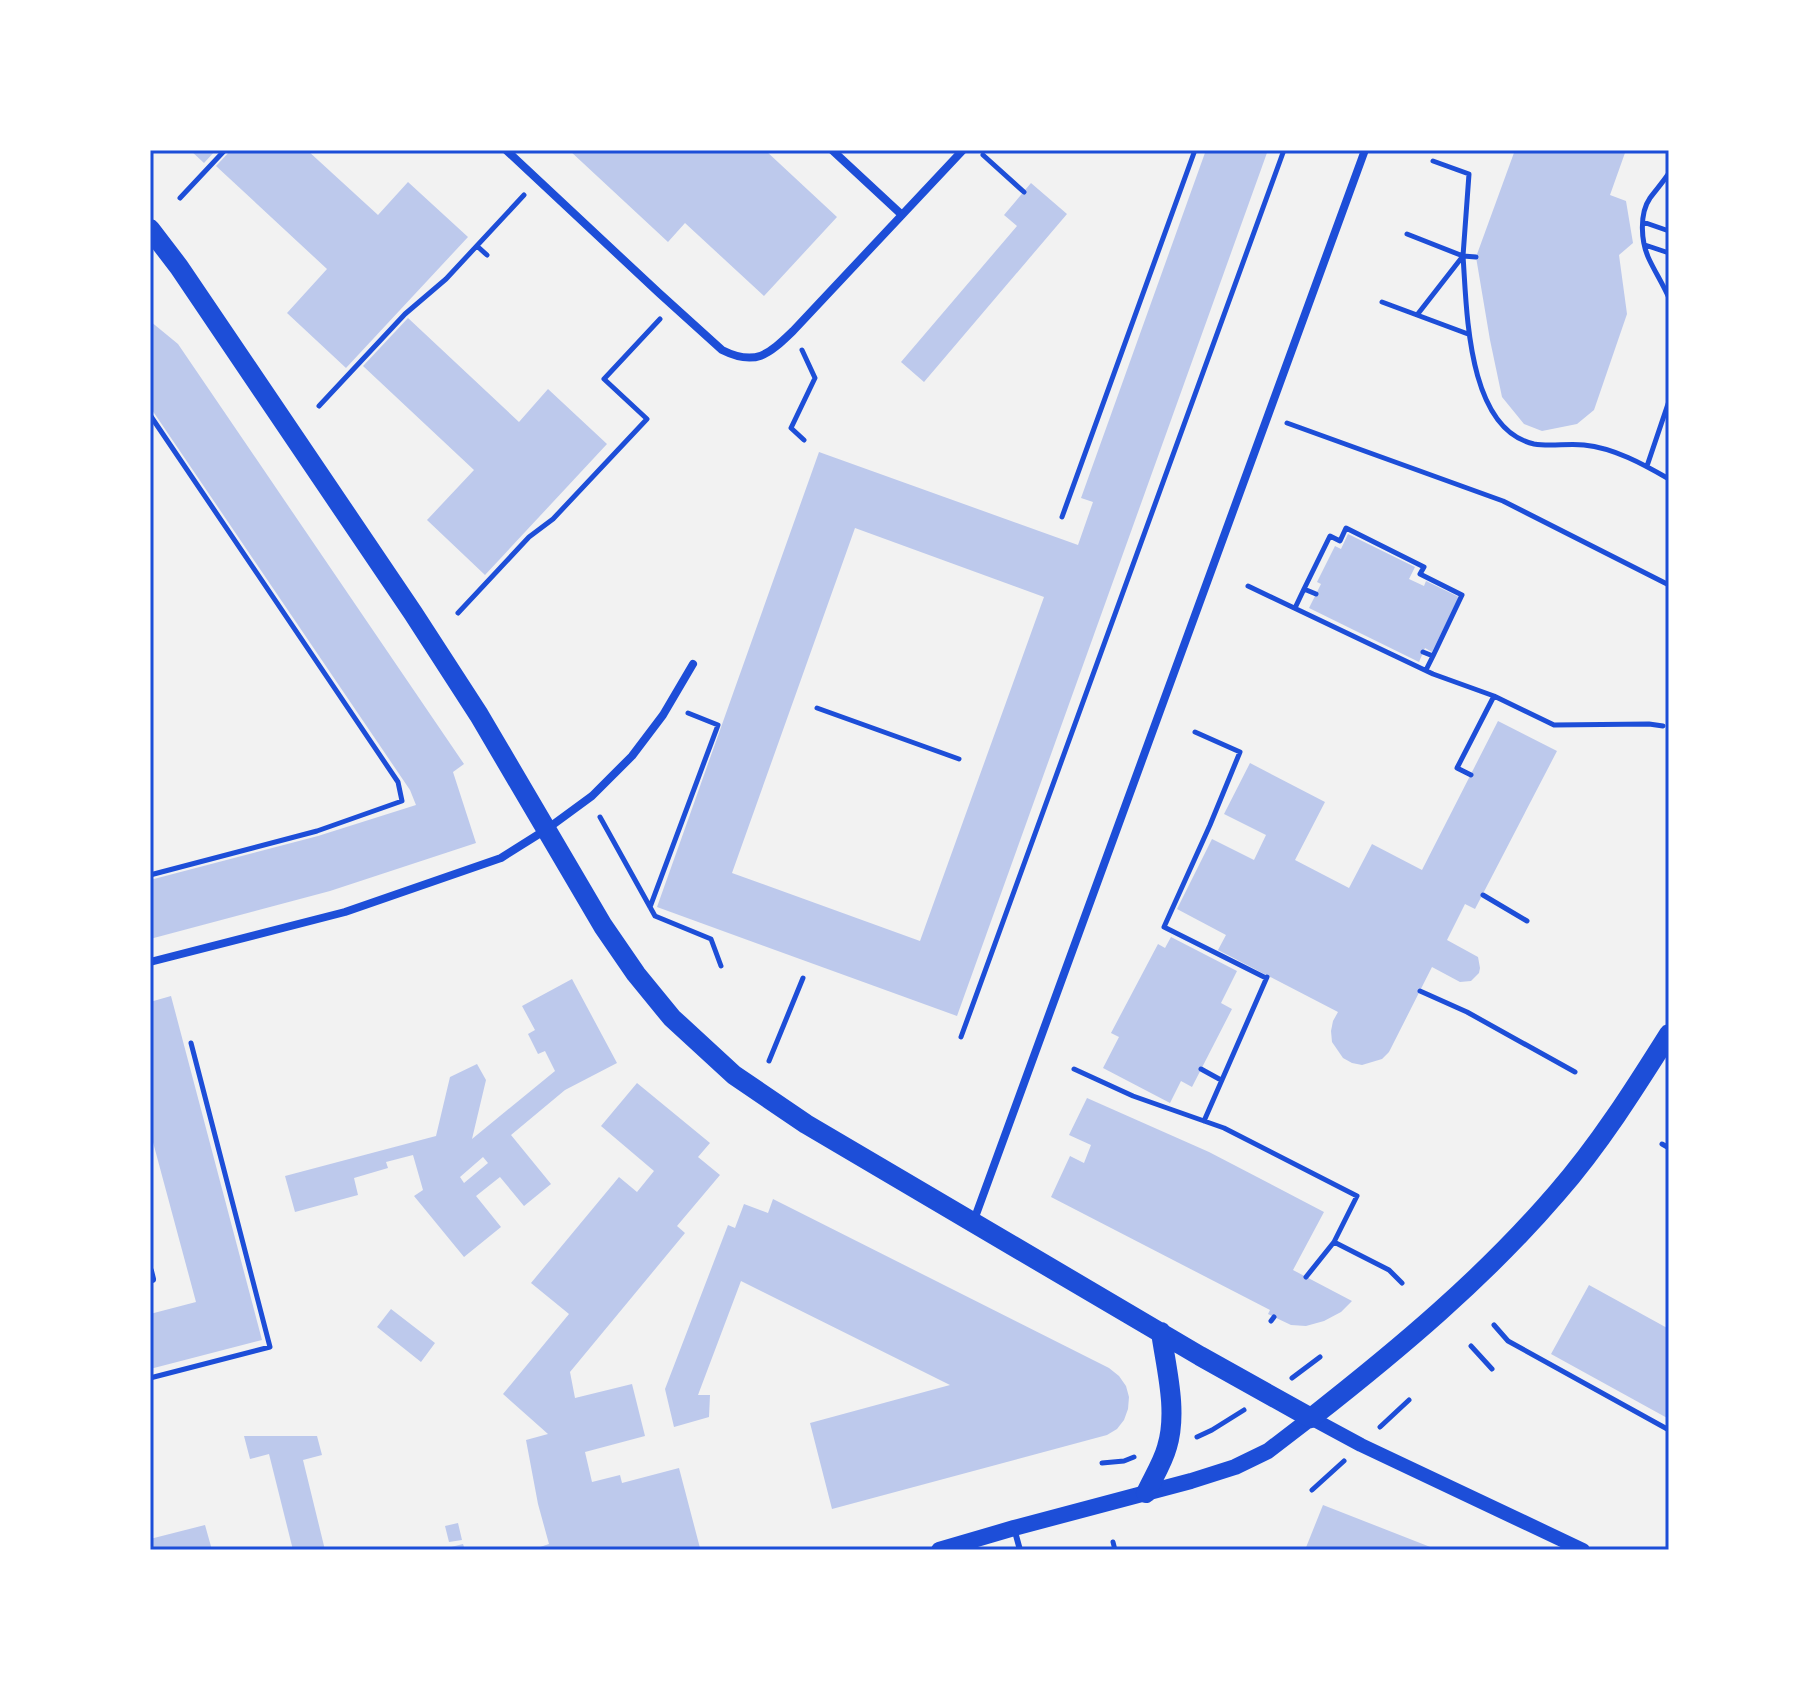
<svg xmlns="http://www.w3.org/2000/svg" width="1819" height="1700" viewBox="0 0 1819 1700" font-family="'Golos Text',sans-serif">
<style>
.building{fill:#bdc9ec;fill-rule:evenodd}
.lines{fill:none;stroke-linecap:round;stroke-linejoin:round}
.path{stroke:#1d4ed8;stroke-width:5}
.service{stroke:#1d4ed8;stroke-width:6}
.minor{stroke:#1d4ed8;stroke-width:8}
.tertiary{stroke:#1d4ed8;stroke-width:14}
.secondary{stroke:#1d4ed8;stroke-width:16}
.primary{stroke:#1d4ed8;stroke-width:20}
.neatline{fill:none;stroke:#1d4ed8;stroke-width:3}
</style>
<rect width="100%" height="100%" fill="#f2f2f2"/>
<path class="building" d="M190,150H216L204,163Z
M231,150H307L378,215L408,182L468,237L346,368L287,313L327,269L216,166Z
M569,150H765L837,217L764,296L685,223L668,242Z
M1206,150H1268L957,1016L657,907L819,452L1078,545L1093,502L1081,498ZM855,528L1044,597L920,941L732,873Z
M1515,150H1626L1610,195L1626,201L1633,243L1619,255L1627,314L1594,410L1577,424L1542,431L1524,424L1502,397L1490,340L1476,257Z
M1031,183L1067,214L924,382L901,362L1017,226L1004,215Z
M408,318L519,422L548,389L607,444L485,575L427,520L474,470L363,366Z
M150,321L178,344L464,764L453,772L476,843L330,891L150,939V880L318,836L416,805L410,790L150,407Z
M1348,534L1415,567L1409,579L1424,586L1426,581L1459,597L1432,652L1425,648L1419,662L1309,608L1321,584L1317,582L1335,546L1341,549Z
M1498,721L1557,751L1475,909L1465,904L1447,940L1478,957L1480,968L1479,973L1471,981L1460,982L1432,967L1389,1052L1382,1059L1362,1065L1352,1063L1343,1058L1332,1042L1331,1031L1333,1021L1338,1012L1218,950L1226,935L1177,909L1212,839L1254,860L1266,835L1224,814L1250,763L1325,802L1295,860L1349,888L1372,844L1422,870Z
M1171,937L1237,971L1221,1003L1232,1009L1192,1087L1181,1081L1170,1103L1103,1068L1119,1037L1111,1033L1158,944L1165,948Z
M572,979L617,1063L565,1090L511,1135L551,1184L524,1206L500,1177L476,1196L501,1227L464,1257L414,1196L423,1190L413,1155L386,1162L388,1168L354,1178L358,1195L295,1212L285,1176L436,1136L450,1077L477,1064L486,1080L472,1139L555,1071L545,1051L538,1054L528,1034L535,1030L522,1006ZM483,1157L488,1163L464,1183L460,1177Z
M171,996L262,1340L150,1369V1314L196,1302L150,1131V1002Z
M637,1083L710,1143L698,1157L720,1175L677,1226L685,1233L570,1372L575,1398L632,1384L645,1436L585,1452L592,1482L620,1475L622,1483L679,1468L700,1548L693,1550H531L549,1544L538,1504L526,1440L548,1434L503,1394L569,1314L531,1283L619,1177L637,1192L654,1171L601,1126Z
M1087,1098L1209,1152L1324,1212L1293,1270L1352,1301L1341,1312L1324,1321L1306,1326L1291,1325L1268,1314L1270,1310L1051,1197L1070,1156L1084,1163L1091,1145L1069,1135Z
M773,1199L1109,1368L1119,1376L1126,1386L1129,1397L1128,1409L1124,1420L1117,1429L1107,1435L832,1509L810,1423L950,1385L741,1281L698,1395H710L709,1417L674,1427L665,1389L728,1225L735,1228L744,1204L768,1213Z
M1589,1285L1669,1329V1419L1551,1354Z
M391,1309L435,1343L421,1362L377,1327Z
M244,1436H317L322,1455L303,1460L325,1550H293L269,1454L250,1459Z
M1323,1505L1438,1550H1305Z
M458,1523L462,1540L449,1542L445,1526Z
M205,1525L212,1550H150V1539Z
M463,1544L465,1550H443V1549Z"/>
<g class="lines">
<path class="path" d="M983,155L1024,192
M1669,173C1663,182 1656,190 1650,198C1639,214 1641,242 1649,259C1655,272 1663,284 1669,298
M180,198L225,150
M1643,222L1669,231
M1407,234L1463,256L1476,257
M1645,245L1669,253
M477,246L487,255
M1463,256C1467,311 1467,429 1534,444C1551,447 1567,443 1584,445C1614,448 1643,464 1669,479
M1382,302L1417,315L1463,256L1469,174L1433,161
M1417,315L1468,334
M802,350L815,378L791,428L804,440
M319,406L405,314L446,279L524,195
M150,415L398,782L402,801L317,831L150,875
M1287,423L1503,501L1669,585
M1647,466L1669,401
M1062,517L1195,150
M1248,586L1433,674L1494,696L1554,725L1649,724L1663,726
M1304,589L1330,536L1340,541L1346,528L1424,567L1420,574L1462,595L1433,656
M1295,608L1304,589L1316,594
M458,613L529,537L553,519L647,419L604,379L660,319
M1423,652L1433,656L1426,670
M817,708L959,759
M1195,732L1240,752L1210,825L1164,927L1266,978
M1471,775L1457,768L1494,696
M600,817L655,916L711,939L721,966
M1483,895L1527,921
M650,907L718,725L688,713
M1420,991L1467,1012L1575,1072
M961,1037L1284,150
M769,1061L803,978
M1074,1069L1133,1096L1224,1128L1357,1196L1334,1242L1306,1277
M1201,1069L1221,1080
M1204,1121L1267,977
M1662,1144L1669,1148
M1334,1242L1389,1270L1402,1283
M1271,1321L1274,1317
M1494,1325L1508,1341L1669,1430
M1471,1346L1492,1369
M150,1378L270,1347L191,1043
M1292,1378L1320,1357
M1380,1427L1409,1400
M1197,1437L1212,1430L1244,1410
M1102,1463L1124,1461L1134,1457
M1312,1490L1344,1461
M1113,1542L1115,1550"/>
<path class="service" d="M1014,1528L1020,1550"/>
<path class="minor" d="M506,150L659,293L722,350C756,367 769,354 793,331L963,150
M832,150L902,215
M150,962L345,912L501,858L547,829L592,796L632,756L663,715L693,664
M974,1220L1365,150
M150,1271L152,1279H150"/>
<path class="tertiary" d="M1311,1418L1361,1445L1583,1550"/>
<path class="secondary" d="M939,1550L1014,1528L1191,1481L1235,1467L1268,1451L1311,1418"/>
<path class="primary" d="M150,229L179,267L413,613L479,715L603,926L636,974L672,1018L734,1075L806,1124L1200,1356L1311,1418C1399,1349 1484,1278 1557,1193C1599,1145 1635,1088 1669,1034
M1146,1493C1153,1478 1163,1462 1167,1447C1178,1411 1166,1368 1161,1332"/>
</g>
<rect width="1819" height="1700" fill="none" stroke="#ffffff" stroke-width="304"/>
<rect x="152" y="152" width="1515" height="1396" class="neatline"/>
</svg>
